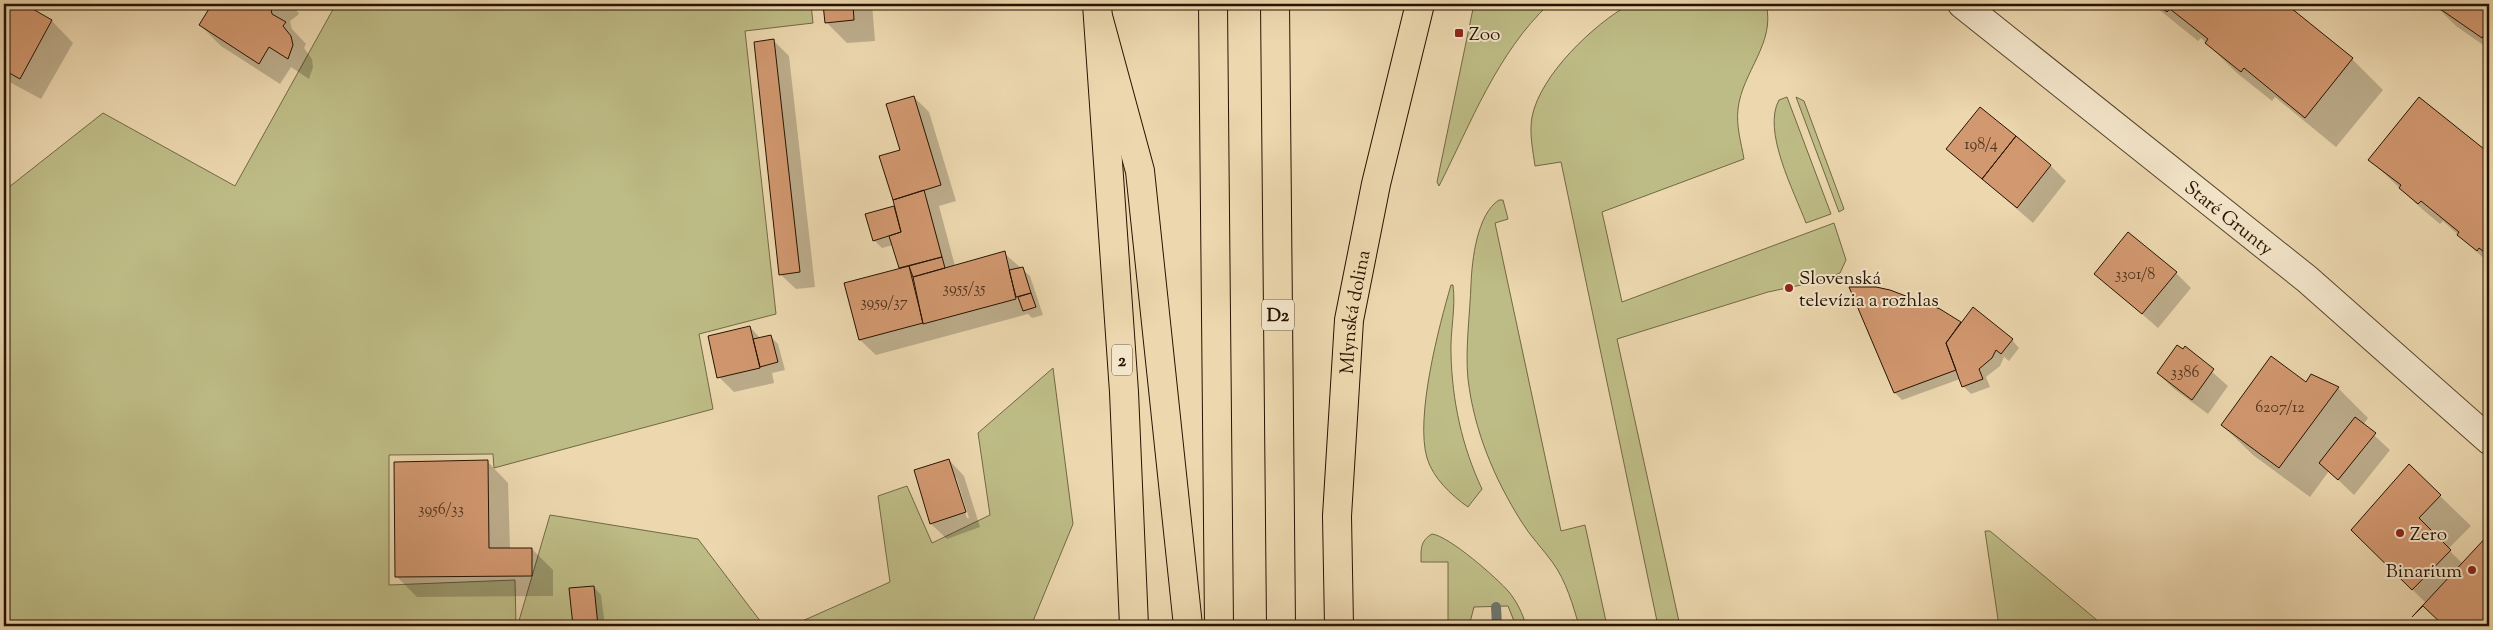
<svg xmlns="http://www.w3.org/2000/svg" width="2493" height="630" viewBox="0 0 2493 630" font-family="'Sorts Mill Goudy',serif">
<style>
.green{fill:#bebc86;stroke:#726844}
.shadow{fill:#0003;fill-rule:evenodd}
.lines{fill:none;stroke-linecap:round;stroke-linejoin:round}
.stream{stroke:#6d756d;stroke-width:10}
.building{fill:#d29870;stroke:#261301}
.tertiary-casing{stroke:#58442c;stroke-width:30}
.primary-casing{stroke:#261301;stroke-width:30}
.motorway-casing{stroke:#261301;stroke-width:30}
.tertiary{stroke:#f3e5ca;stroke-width:28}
.primary{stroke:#ecd7ae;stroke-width:28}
.motorway{stroke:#ecd7ae;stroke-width:28}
.poi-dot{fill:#8f2418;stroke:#f3e5ca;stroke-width:2}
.labels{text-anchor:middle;stroke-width:4;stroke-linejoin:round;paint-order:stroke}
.number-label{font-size:16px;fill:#51341d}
.shield{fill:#f3e5ca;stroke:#64523d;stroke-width:1}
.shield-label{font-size:18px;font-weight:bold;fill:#261301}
.poi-label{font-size:19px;fill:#261301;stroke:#f3e5ca;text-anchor:start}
.street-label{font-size:19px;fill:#261301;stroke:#f3e5ca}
</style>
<rect width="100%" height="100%" fill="#ecd7ae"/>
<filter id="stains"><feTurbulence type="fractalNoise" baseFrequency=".004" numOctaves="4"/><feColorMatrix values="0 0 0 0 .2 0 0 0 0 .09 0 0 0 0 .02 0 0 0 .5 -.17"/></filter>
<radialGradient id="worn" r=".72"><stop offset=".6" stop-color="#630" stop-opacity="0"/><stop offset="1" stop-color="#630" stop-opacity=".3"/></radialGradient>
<path class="green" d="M336,4H811L813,23L745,31L776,314L699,334L713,409L494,468L493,454L389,455V585L515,580L516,626H4V191L103,113L235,186Z
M1474,4H1549C1497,53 1471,123 1439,186L1437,182Z
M1630,4H1766C1776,43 1742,72 1738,109C1736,126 1741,142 1744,159L1602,212L1622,302L1834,223L1846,260L1840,273L1820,281L1768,292L1617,339L1680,626H1658L1561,162L1535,166C1533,151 1529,133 1532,117C1540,75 1594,24 1630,4Z
M1787,97L1831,214L1806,223C1794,191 1762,131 1779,100Z
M1796,97L1804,101L1844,209L1839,212Z
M1499,200H1503L1508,219L1495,223L1561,531L1585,525L1607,626H1579C1573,605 1566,581 1553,563C1543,549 1530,536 1521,521C1494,478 1474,430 1468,379C1465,350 1470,314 1471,284C1472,260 1477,214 1499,200Z
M1451,285H1453C1456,308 1450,331 1451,354C1452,400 1462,447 1482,489L1468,507C1451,495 1433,478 1427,458C1415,417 1439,326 1451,285Z
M1053,368L1073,524L1031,626H791L890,582L878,496L907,486L932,543L990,515L978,433Z
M550,515L698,539L764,626H521L518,624Z
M1985,531H1990L2104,626H1999Z
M1432,534C1449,536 1497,578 1509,592C1517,602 1523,614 1526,626H1516L1508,606L1474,607L1469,626H1448V562H1421C1421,549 1420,541 1432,534Z"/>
<path class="shadow" d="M214,4H292L299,14L290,21L292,29L306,44L304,48L312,59L313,67L309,79L291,67L280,84L221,46L200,25Z
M824,4H872L875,41L847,43L826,22Z
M2152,4H2284L2352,59L2383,90L2336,147L2275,97L2272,101L2237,73L2201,38L2198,41Z
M2434,4H2489V49L2456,26Z
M24,5L52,21L73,43L41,99L4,79V10Z
M774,41L789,56L815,287L796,289L780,274Z
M914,97L929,112L956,201L939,206L955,266L1004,253L1030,276L1043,315L1032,318L1028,314L876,355L860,340L846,284L900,269L893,245L882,248L874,240L893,207L896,211L901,151Z
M2419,98L2489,154V263L2443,221L2440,224L2422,209L2370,160Z
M1980,109L2051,166L2066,181L2033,223L1948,149Z
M2176,273L2191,288L2158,328L2096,274Z
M1939,310L1961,324L2012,340L2019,348L2009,361L2004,357L2000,366L1986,377L1990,387L1971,394L1963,386L1960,379L1902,400L1895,393Z
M750,327L761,339L770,336L778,344L785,370L772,373L774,383L734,392L719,377Z
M2185,348L2228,386L2208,414L2173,388L2158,373Z
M2306,383L2338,388L2368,418L2363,425L2390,450L2354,495L2329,471L2310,497L2253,455L2222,425Z
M949,460L964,476L980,527L947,539L931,524L915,471ZM954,477H956L969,518H967Z
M487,461L508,483L510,549H532L553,570V596L417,597L396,576Z
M2440,496L2471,526L2448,549L2463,564L2489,536V626H2445L2424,605L2426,603L2352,530Z
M594,587L601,595L605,626H574L570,589Z"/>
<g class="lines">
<path class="stream" d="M1496,607L1497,626"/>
</g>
<path class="building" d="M24,4L52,20L20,79L4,70V9Z
M212,4H270L272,14L286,22L283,26L291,36L293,45L288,59L269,47L259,64L199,25Z
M823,4H853L854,20L825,23Z
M2157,4H2286L2353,58L2305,118L2244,68L2241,72L2205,43L2208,39L2170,9L2167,12Z
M2433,4H2489V28L2482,38Z
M774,39L800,272L779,275L754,42Z
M914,96L941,185L893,200L879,156L900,150L886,104Z
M2419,97L2489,153V256L2479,248L2477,251L2457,235L2459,232L2421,201L2418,204L2399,188L2401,185L2368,160Z
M1980,107L2016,136L1982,179L1946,149Z
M2016,136L2051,165L2017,208L1982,179Z
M924,190L942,257L899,268L889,236L901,232L893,200Z
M894,206L901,232L873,241L865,214Z
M2128,232L2177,272L2142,314L2094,274Z
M1005,251L1016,299L923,324L913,277Z
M942,257L945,268L913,277L909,266Z
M909,266L923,323L859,340L844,283Z
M1023,267L1031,293L1016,297L1009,270Z
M1849,287H1876L1890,290L1940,309L1961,322L1946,343L1956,370L1894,393Z
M1031,293L1036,307L1023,311L1018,297Z
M1973,307L2013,339L2001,354L1996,350L1992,358L1979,369L1983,379L1962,387L1946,343Z
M750,326L760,368L717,378L708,336Z
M771,335L778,362L760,367L753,339Z
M2177,345L2183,349L2185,346L2214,369L2192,400L2157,373Z
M2271,356L2306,382L2311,374L2339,387L2279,468L2221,425Z
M2355,417L2376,433L2338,480L2319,463Z
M949,459L966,512L930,524L914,470Z
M488,460L489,548H532V576L395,577L394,462Z
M2409,464L2441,495L2419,518L2451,550L2412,590L2351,530Z
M2489,534V626H2444L2423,606L2412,617Z
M594,586L598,626H573L569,588Z"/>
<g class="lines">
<g class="tertiary-casing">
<g id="tertiary">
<path id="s1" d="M1962,4L2307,279L2489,440"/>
</g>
</g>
<g class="primary-casing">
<g id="primary">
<path d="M1097,4L1124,392L1134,626"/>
<path id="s2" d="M1339,626L1337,516L1349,320L1376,184L1420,4"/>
</g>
</g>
<g class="motorway-casing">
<path id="motorway" d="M1213,4L1219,626
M1275,4L1281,626
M1099,20L1140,171L1188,626"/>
</g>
<use href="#tertiary" class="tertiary"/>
<use href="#primary" class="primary"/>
<use href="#motorway" class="motorway"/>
</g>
<g class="poi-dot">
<rect x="1454" y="28" width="10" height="10" rx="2.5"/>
<circle cx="1789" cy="288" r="5"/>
<circle cx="2400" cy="533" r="5"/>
<circle cx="2472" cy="570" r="5"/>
</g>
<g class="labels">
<g class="number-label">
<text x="1981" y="149">198/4</text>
<text x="2135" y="279">3301/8</text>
<text x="964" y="293">3955/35</text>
<text x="884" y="307">3959/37</text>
<text x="2185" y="377">3386</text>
<text x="2280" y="412">6207/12</text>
<text x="441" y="514">3956/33</text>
</g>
<g class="shield">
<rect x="1262" y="299.5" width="32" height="31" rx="4"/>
<rect x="1112" y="344.5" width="20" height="31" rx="4"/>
</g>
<g class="shield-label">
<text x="1278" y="321">D2</text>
<text x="1122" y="366">2</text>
</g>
<g class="poi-label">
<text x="1469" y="40">Zoo</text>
<text x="1799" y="284">Slovenská<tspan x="1799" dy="22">televízia a rozhlas</tspan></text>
<text x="2410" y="540">Zero</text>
<text x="2462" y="577" text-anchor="end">Binarium</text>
</g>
<g class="street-label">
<text dy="7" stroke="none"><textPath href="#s1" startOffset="342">Staré Grunty</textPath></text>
<text dy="7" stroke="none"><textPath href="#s2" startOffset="315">Mlynská dolina</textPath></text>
</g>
</g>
<rect width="2493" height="630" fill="none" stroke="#ecd7ae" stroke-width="20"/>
<rect x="5" y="5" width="2483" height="620" fill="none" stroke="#261301" stroke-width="2.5"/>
<rect x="10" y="10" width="2473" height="610" fill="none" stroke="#261301"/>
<rect width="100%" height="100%" filter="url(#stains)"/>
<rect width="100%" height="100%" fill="url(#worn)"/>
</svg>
